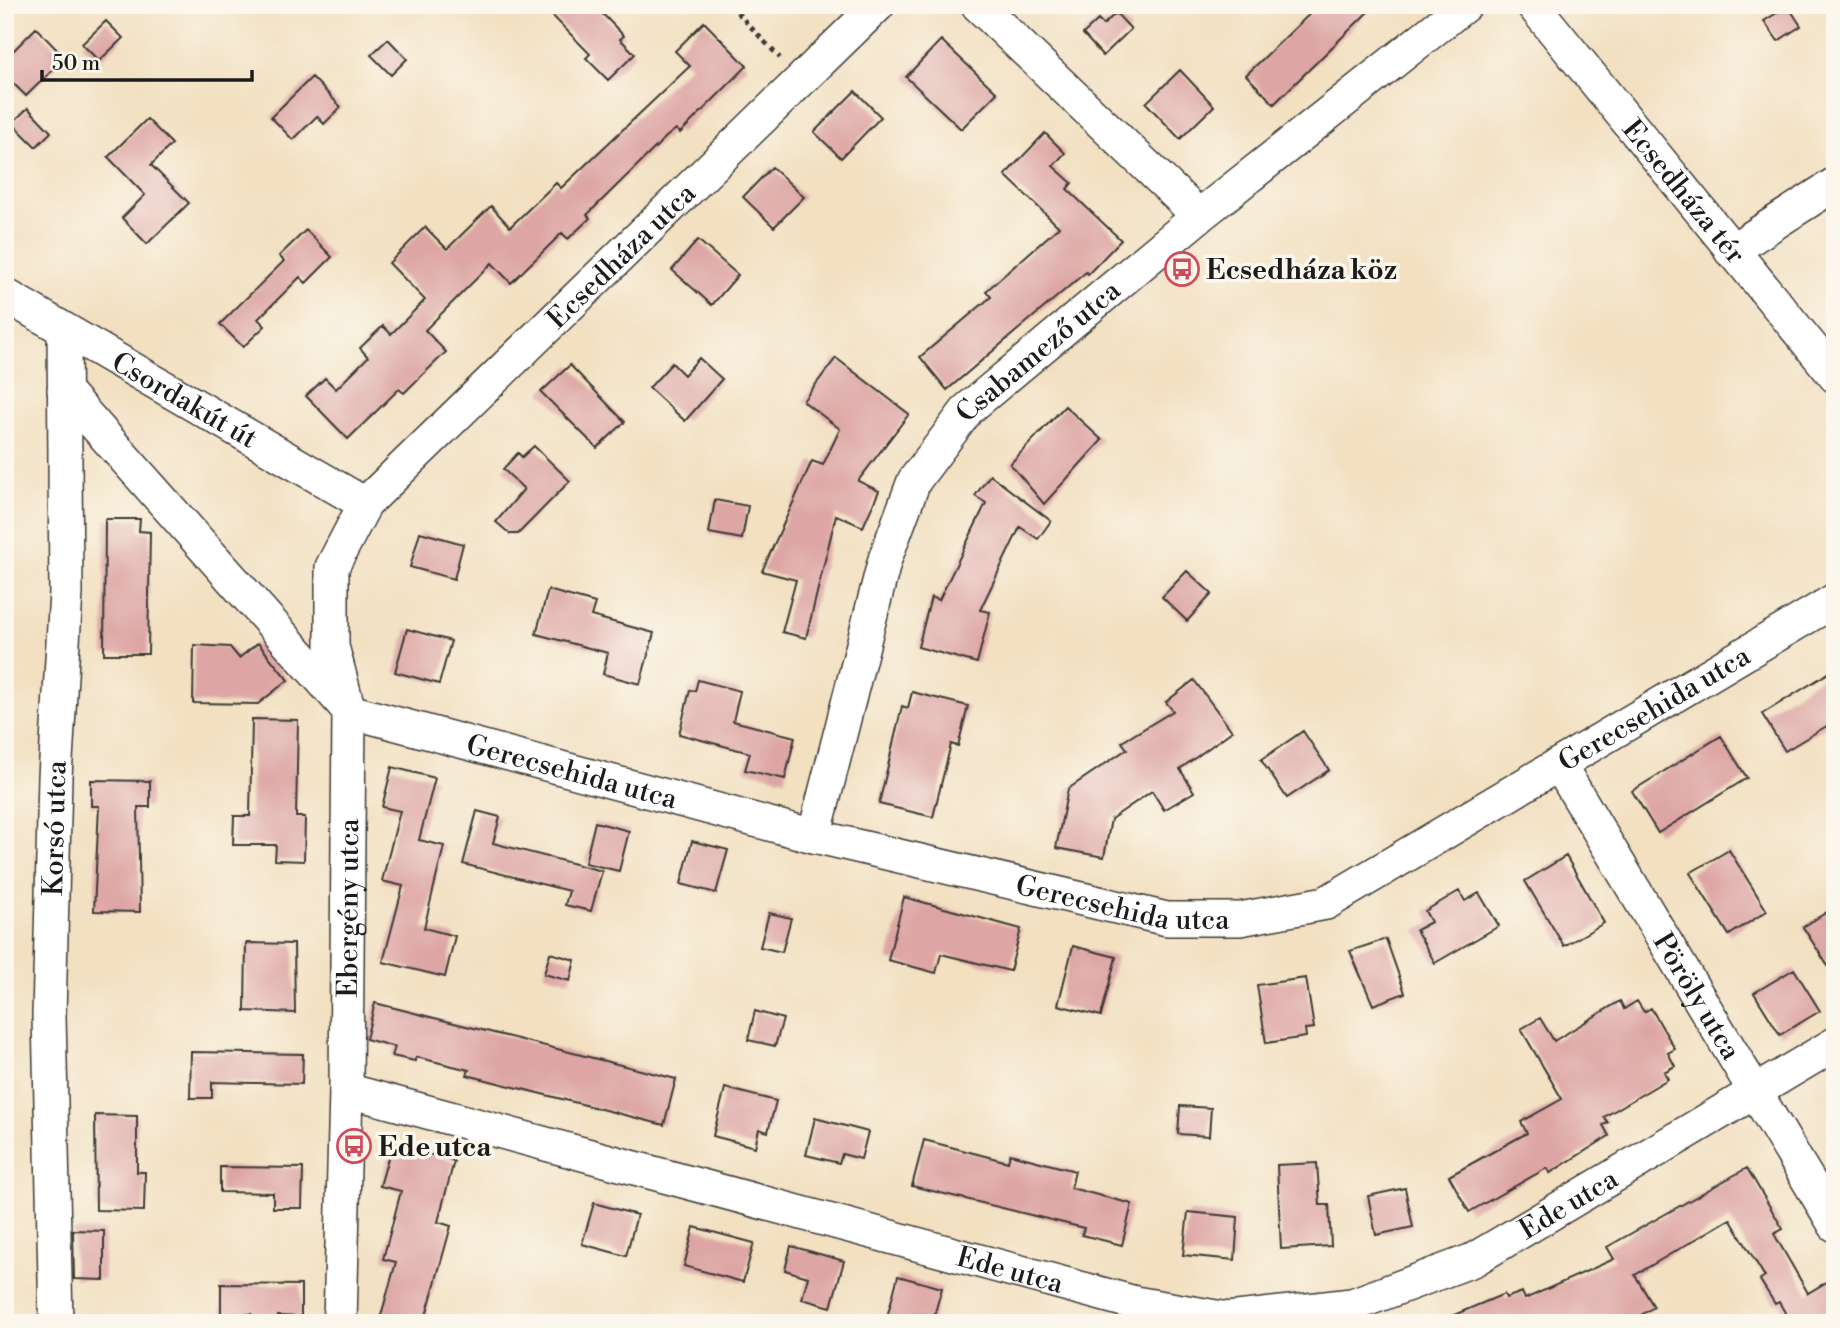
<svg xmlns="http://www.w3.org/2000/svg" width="1840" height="1328" viewBox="0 0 1840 1328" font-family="'Libre Bodoni',serif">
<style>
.building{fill:#dda6a4}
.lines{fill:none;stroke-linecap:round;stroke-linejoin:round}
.street-casing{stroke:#3c3935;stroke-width:36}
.path{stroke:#3c3935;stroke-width:4.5;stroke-dasharray:5 5;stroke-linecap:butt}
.street{stroke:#fff;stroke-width:33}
.labels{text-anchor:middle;stroke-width:7;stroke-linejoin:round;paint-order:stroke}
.street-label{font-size:28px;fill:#1c1c1c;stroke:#fbf7ec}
.poi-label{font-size:28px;font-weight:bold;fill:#1c1c1c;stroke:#fbf7ec;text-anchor:start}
</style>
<rect width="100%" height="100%" fill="#fbf7ec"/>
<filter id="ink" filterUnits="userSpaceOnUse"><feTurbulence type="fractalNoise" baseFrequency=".0143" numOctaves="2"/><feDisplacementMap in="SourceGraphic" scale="14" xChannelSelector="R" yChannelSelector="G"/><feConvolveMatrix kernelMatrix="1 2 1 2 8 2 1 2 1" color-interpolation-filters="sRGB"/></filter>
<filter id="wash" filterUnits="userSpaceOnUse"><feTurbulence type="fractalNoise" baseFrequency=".00686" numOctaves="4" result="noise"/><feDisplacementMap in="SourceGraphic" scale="28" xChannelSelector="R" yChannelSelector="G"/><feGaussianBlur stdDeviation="1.57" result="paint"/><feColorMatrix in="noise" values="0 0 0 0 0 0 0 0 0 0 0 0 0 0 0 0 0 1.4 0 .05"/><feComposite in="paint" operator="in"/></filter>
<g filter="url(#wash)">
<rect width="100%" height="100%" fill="#f2e0c1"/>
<g id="blocks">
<path class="building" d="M542,5H594L624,36L620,39L635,54L608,80L586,58L590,54Z
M1319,5H1375L1274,104L1246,75Z
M1788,6L1801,26L1778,41L1764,21Z
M1116,13L1131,29L1103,56L1083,34L1098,20L1103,25Z
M106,21L123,38L99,61L82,44Z
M704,22L747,66L680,133L676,129L666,137L587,215L590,218L568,239L562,233L511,283L492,263L425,330L446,352L404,393L399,389L348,439L306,396L325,378L336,389L368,357L360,348L383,326L391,334L425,300L389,263L425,227L447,249L491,206L510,227L556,183L561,188L690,66L675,51Z
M36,28L65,58L26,96L5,75V59Z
M388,39L407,59L391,75L371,55Z
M941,40L997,93L961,129L906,77Z
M1180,70L1214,106L1180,139L1146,103Z
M312,77L341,107L324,124L317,116L293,140L271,117Z
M855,91L881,117L841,158L814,132Z
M28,108L51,132L36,147L12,123Z
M147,119L172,144L151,165L189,203L147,244L122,218L145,195L108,157Z
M1045,133L1065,153L1053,166L1072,183L1067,189L1121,240L1088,274L1086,272L947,390L920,357L991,297L986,291L1059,227L1005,175Z
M772,167L804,197L774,227L743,197Z
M306,230L332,257L306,283L300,277L258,319L265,326L243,347L220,324L284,261L279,256Z
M698,240L738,275L712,305L672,270Z
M699,358L722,379L685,421L649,388L672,363L684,375Z
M836,358L909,414L858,481L879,491L863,527L836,515L806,638L782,632L796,580L762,571L812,461L823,465L840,429L803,401Z
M570,365L625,422L597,448L541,392Z
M1065,406L1102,440L1044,504L1010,464Z
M534,446L570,481L518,534H510L496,522L524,489L503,469L518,453L522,457Z
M990,475L1051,521L1038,539L1020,527L980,610L990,612L977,663L918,647L931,597L939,600L986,503L975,496Z
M715,500L748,506L742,539L709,533Z
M105,519H140L139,531L150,532L148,654H104Z
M420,532L463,544L454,579L410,567Z
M1187,571L1212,594L1187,621L1162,597Z
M548,590L595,603L591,616L654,633L640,684L603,674L608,653L536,634Z
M407,629L451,641L439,684L395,672Z
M258,643L288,680L258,704L193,703L194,645L230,647L239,658Z
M1835,669V721L1785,751L1762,714Z
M698,680L740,691L733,721L795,737L785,779L745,770L750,753L679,734L690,690L695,691Z
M1194,680L1232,731L1180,769L1194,792L1164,810L1152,791L1111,819L1104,857L1056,848L1068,789L1127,749L1122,742L1173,711L1166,702Z
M912,692L968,706L958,746L951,744L933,817L879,804L902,706L908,708Z
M252,719L298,720L296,817H305L304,861L275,860L276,845H233L234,816H250Z
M1303,731L1329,770L1287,798L1261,760Z
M1721,736L1747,778L1658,833L1632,791Z
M392,767L435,778L419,840L444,846L424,928L455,936L445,977L383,962L403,886L382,881L400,811L382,807Z
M91,780L150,781V807H138L140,912L94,911L99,806H91Z
M477,811L500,817L493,843L602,871L591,911L565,905L569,891L463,864Z
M595,822L629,831L619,871L585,863Z
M692,841L728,850L716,893L681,884Z
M1729,850L1767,911L1729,935L1690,873Z
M1566,856L1604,923L1564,946L1525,881Z
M1459,891L1465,901L1479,893L1499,926L1435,963L1416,930L1431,922L1425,911Z
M904,897L1021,929L1010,971L941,954L936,973L888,960Z
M1835,907V977L1803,927Z
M769,913L791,918L782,952L760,947Z
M1386,939L1405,993L1373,1005L1350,951Z
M246,943L294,944L295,1013L245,1011Z
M1073,946L1116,957L1101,1016L1058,1005Z
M550,953L575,960L570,981L544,974Z
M1794,969L1820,1011L1780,1035L1754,993Z
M1306,978L1314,1028L1305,1029L1306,1037L1266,1043L1257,985Z
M1620,1001L1624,1009L1637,1001L1644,1012L1651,1008L1675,1049L1668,1053L1675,1066L1664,1072L1668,1079L1604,1117L1608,1123L1603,1125L1609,1136L1550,1173L1547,1168L1469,1212L1449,1176L1527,1133L1521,1122L1562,1099L1521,1029L1540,1018L1554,1041Z
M375,1003L676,1079L664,1125L467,1075L469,1070L416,1057L415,1061L392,1056L395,1047L366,1039Z
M755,1011L783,1019L775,1046L748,1040Z
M191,1052L303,1054L302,1084L212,1082V1098H190Z
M725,1088L776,1101L768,1132L759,1129L755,1147L713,1136Z
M1180,1106L1211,1108L1209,1136L1178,1134Z
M95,1115L137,1116V1172H145L144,1211L96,1210Z
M815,1118L868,1132L861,1159L842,1154L839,1163L806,1155Z
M924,1140L1008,1162L1010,1154L1075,1171L1071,1188L1132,1204L1122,1245L1082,1235L1084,1228L912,1186Z
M392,1144L454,1161L438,1222L451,1226L424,1323H379L396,1262L383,1259L401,1191L380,1186Z
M1317,1163L1320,1205H1329L1331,1246L1281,1249L1277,1165Z
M220,1167L303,1168L302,1208H273V1193L220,1192Z
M1747,1168L1783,1229L1774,1234L1808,1293L1835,1277V1323H1791L1779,1302L1775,1304L1760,1280L1765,1277L1730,1219L1635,1275L1654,1307L1628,1323H1435L1504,1294L1506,1298L1522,1292L1525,1299L1614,1259L1607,1247Z
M1405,1188L1413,1227L1376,1235L1368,1196Z
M594,1203L637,1215L626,1256L582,1244Z
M1188,1212L1238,1217L1235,1260L1183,1255Z
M694,1227L754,1243L743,1282L684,1266Z
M73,1230L104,1231V1280L74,1279Z
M791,1246L844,1261L831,1307L802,1299L808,1277L785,1270Z
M898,1276L942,1288L932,1323H910L887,1317Z
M221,1284L301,1285V1317L278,1316V1323H251V1314H221Z"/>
</g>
</g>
<g filter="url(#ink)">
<use href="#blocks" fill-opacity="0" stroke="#3c3935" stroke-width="2"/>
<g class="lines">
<g class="street-casing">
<g id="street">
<path d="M978,5L1199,216"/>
<path id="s1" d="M1533,5L1835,376"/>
<path d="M1731,251L1835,184"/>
<path id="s2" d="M5,295L365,504"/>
<path d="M64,390L345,706"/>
<path id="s3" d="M349,711L814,836L1167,919H1240L1326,903L1835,600"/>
<path id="s4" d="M1560,766L1835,1225"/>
<path id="s5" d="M814,836L885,559L914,481L968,409L1199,216L1465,5"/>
<path id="s6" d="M346,1090L1135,1303L1228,1319L1352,1305L1473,1260L1835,1044"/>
<path id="s7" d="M56,1323L49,1016L55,777L66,592L64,332"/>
<path id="s8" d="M340,1323L346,1090L349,711L332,646V567L365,504L878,5"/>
</g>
</g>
<path class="path" d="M730,5L780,58"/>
<use href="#street" class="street"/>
</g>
</g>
<defs>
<g id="bus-ring" transform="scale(1.75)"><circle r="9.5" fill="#fbf7ec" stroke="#d1495b" stroke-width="1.5"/><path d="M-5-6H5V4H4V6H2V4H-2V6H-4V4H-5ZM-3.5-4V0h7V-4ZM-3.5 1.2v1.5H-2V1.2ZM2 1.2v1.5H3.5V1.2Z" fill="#d1495b"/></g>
</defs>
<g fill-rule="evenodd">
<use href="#bus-ring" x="1182" y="269"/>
<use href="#bus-ring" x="354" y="1146"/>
</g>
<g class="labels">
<g class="street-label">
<text dy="10" stroke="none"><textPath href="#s1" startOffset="240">Ecsedháza tér</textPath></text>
<text dy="10" stroke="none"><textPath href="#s8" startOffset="1186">Ecsedháza utca</textPath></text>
<text dy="10" stroke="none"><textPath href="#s5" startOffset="550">Csabamező utca</textPath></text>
<text dy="10" stroke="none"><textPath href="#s2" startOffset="208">Csordakút út</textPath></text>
<text dy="10" stroke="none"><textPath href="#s3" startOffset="1386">Gerecsehida utca</textPath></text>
<text dy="10" stroke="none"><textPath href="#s3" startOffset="231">Gerecsehida utca</textPath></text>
<text dy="10" stroke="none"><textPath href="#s7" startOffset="495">Korsó utca</textPath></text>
<text dy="10" stroke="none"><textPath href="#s3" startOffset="798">Gerecsehida utca</textPath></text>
<text dy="10" stroke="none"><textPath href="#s8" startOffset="415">Ebergény utca</textPath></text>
<text dy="10" stroke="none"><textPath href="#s4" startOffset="268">Pöröly utca</textPath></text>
<text dy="10" stroke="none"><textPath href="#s6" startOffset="1276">Ede utca</textPath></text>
<text dy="10" stroke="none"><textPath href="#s6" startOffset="688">Ede utca</textPath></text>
</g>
<g class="poi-label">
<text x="1206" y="279">Ecsedháza köz</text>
<text x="378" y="1156">Ede utca</text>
</g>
</g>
<rect width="1840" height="1328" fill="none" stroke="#fbf7ec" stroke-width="28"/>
<path d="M42 70v10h210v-10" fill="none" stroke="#1c1c1c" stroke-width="3.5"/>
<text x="52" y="70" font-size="21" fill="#1c1c1c" stroke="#fbf7ec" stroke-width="5" paint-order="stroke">50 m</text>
</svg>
